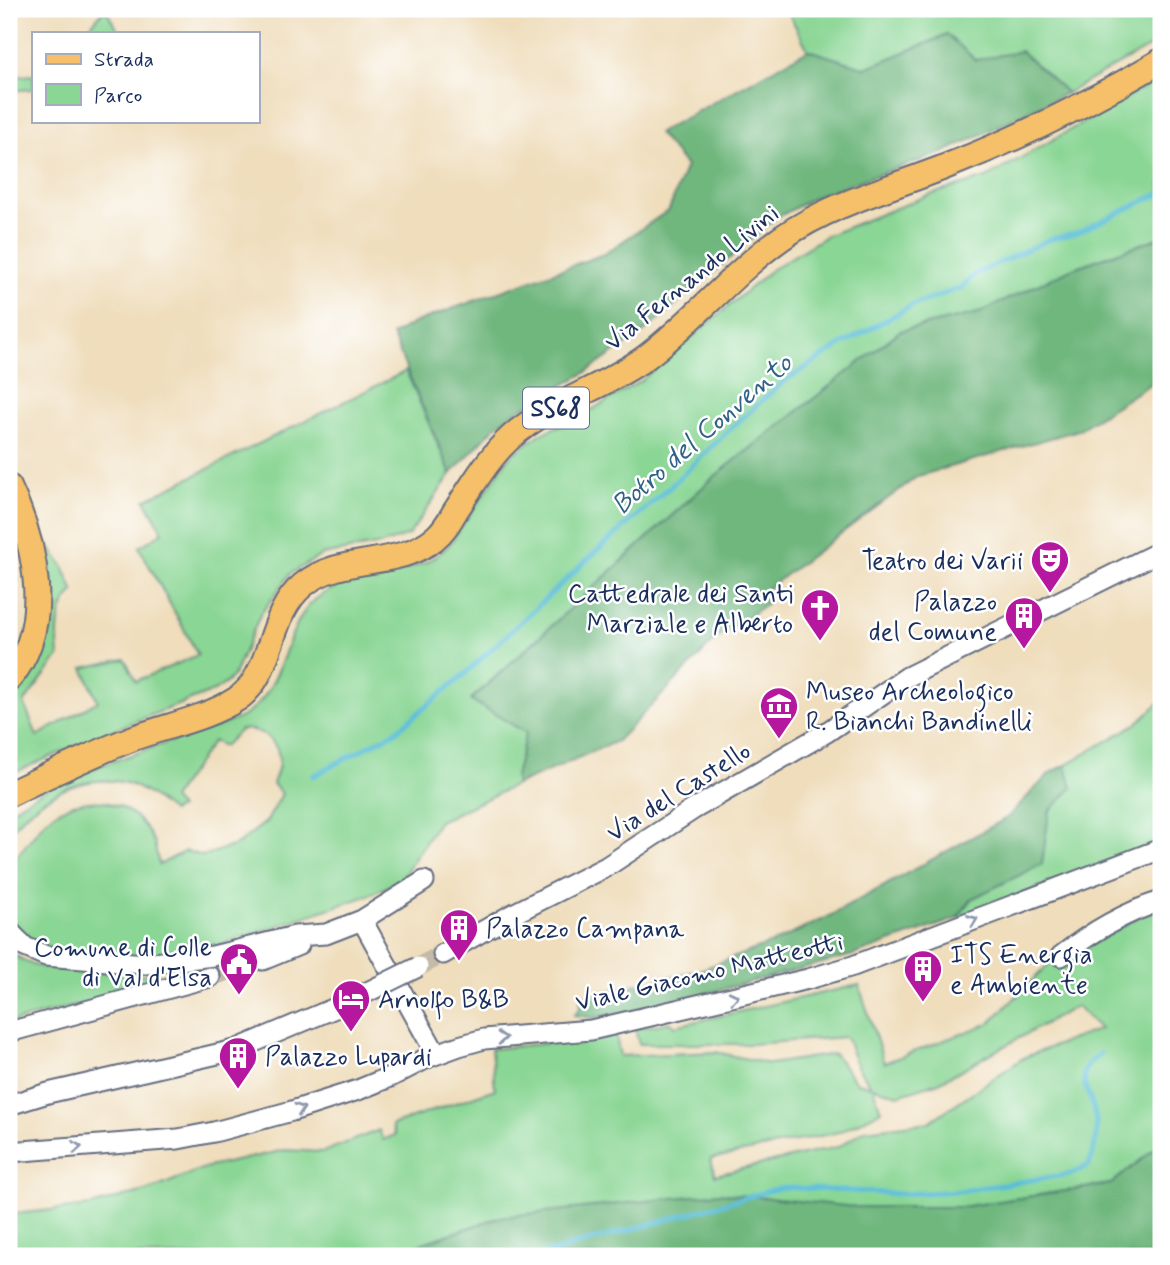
<svg xmlns="http://www.w3.org/2000/svg" width="1170" height="1265" viewBox="0 0 1170 1265" font-family="Mynerve,sans-serif">
<style>
.green{fill:#8ad694;stroke:#528279;stroke-width:2;fill-rule:evenodd}
.forest{fill:#6fb77e;stroke:#45736e;stroke-width:2}
.lines{fill:none;stroke-linecap:round;stroke-linejoin:round}
.stream{stroke:#59bdd8;stroke-width:5}
.minor-tunnel{stroke:#c5baa8;stroke-width:19;stroke-dasharray:19 10;stroke-linecap:butt}
.minor-casing{stroke:#656c7f;stroke-width:23}
.major-casing{stroke:#656c7f;stroke-width:28}
.minor{stroke:#fff;stroke-width:19}
.major{stroke:#f6c06b;stroke-width:24}
.minor-bridge-casing{stroke:#656c7f;stroke-width:23;stroke-linecap:butt}
.minor-bridge{stroke:#fff;stroke-width:19}
.oneway{stroke:#8d97ae}
.labels{text-anchor:middle;stroke-width:5;stroke-linejoin:round;paint-order:stroke}
.shield{fill:#fff;stroke:#5f6d8e;stroke-width:2}
.shield-label{font-size:24px;font-weight:bold;fill:#1b2f5e}
.street-label{font-size:26px;fill:#1b2f5e;stroke:#fff}
.poi-label{font-size:26px;fill:#1b2f5e;stroke:#fff;text-anchor:start}
.water-label{font-size:28px;font-style:italic;fill:#316189;stroke:#fff}
</style>
<rect width="100%" height="100%" fill="#fff"/>
<filter id="ink" filterUnits="userSpaceOnUse"><feTurbulence type="fractalNoise" baseFrequency=".0143" numOctaves="2"/><feDisplacementMap in="SourceGraphic" scale="14" xChannelSelector="R" yChannelSelector="G"/><feConvolveMatrix kernelMatrix="1 2 1 2 8 2 1 2 1" color-interpolation-filters="sRGB"/></filter>
<filter id="wash" filterUnits="userSpaceOnUse"><feTurbulence type="fractalNoise" baseFrequency=".00686" numOctaves="4" result="noise"/><feDisplacementMap in="SourceGraphic" scale="28" xChannelSelector="R" yChannelSelector="G"/><feGaussianBlur stdDeviation="1.57" result="paint"/><feColorMatrix in="noise" values="0 0 0 0 0 0 0 0 0 0 0 0 0 0 0 0 0 1.4 0 .05"/><feComposite in="paint" operator="in"/></filter>
<g filter="url(#wash)">
<rect width="100%" height="100%" fill="#efddbb"/>
<path class="green" d="M105,9L120,33H84Z
M779,9H1161V40L1067,93L1021,51L976,61L947,35L866,68L808,50L788,12Z
M33,75V89L9,91V77Z
M1161,78V237L1071,269L979,313L900,331L714,477L471,699L526,733L515,777L516,785L439,821L400,881L367,896L204,950L131,958L42,948L17,929L9,915L10,865L45,821L58,811L73,804L89,801L105,802L121,807L135,816L146,828L154,842L159,865L185,851L203,856L238,844L267,821L282,794L273,784C275,777 279,770 279,762C280,741 260,727 240,730L224,746L213,741L172,799L180,808L172,812C158,801 143,788 126,783C83,772 32,799 9,834V812C60,774 129,757 189,735C205,729 235,723 248,713C290,681 282,618 323,594C363,569 415,581 449,545L510,456L539,435L588,412L642,380L771,270L826,236L929,195L986,178Z
M406,371L451,474L409,535L382,544L322,555L290,574L260,615L234,675L226,683L214,691L110,731L9,775V701C62,657 50,587 36,528L63,566L74,592C56,607 57,635 59,656L24,703L37,736L98,701L83,668L125,659L136,681L198,655L139,547L163,532L145,500Z
M1161,701V841L956,919L973,898L1042,864L1049,811L1072,788L1066,765L1136,724Z
M1161,908V1144L1111,1184L961,1207H856L500,1217L385,1256H9V1217L13,1214L91,1206L155,1188L204,1168L285,1150L323,1152L379,1130L383,1140L395,1135L392,1125L495,1089L491,1049L616,1036L620,1056L716,1052L770,1064L834,1054L857,1083L871,1086L858,1068L846,1037L752,1044H639L635,1029L671,1022L675,1026L859,985L884,1063L990,1023L1052,961L1070,957L1143,914ZM1077,1006L1100,1029L1025,1057L929,1122L865,1130L838,1147L715,1175L711,1159L839,1132L881,1111L873,1087L898,1095L939,1082Z
M9,953L33,965L76,972L161,975L201,966L203,973L9,1023Z"/>
<path class="forest" d="M947,35L976,60L1021,51L1067,93L945,152L821,194L776,218L644,332L585,373L511,414L495,427L451,474L392,335L416,322L604,254L669,210L686,166L658,133L808,50L866,68Z
M1161,237V377L1078,430L918,476L768,588L766,604L717,638L617,741L516,785L515,777L526,733L471,700L714,477L900,331L979,313L1071,269Z
M1066,765L1072,788L1049,812L1042,864L973,898L956,919L853,955L654,1007L594,1018L574,1015L580,1007L581,997L700,970L775,942L828,917L1007,818L1050,773Z
M1161,1144V1256H385L500,1217L719,1193L856,1207H961L1111,1184Z"/>
<g class="lines">
<path class="stream" d="M313,776L395,732L464,675L589,558L673,484L731,428L782,383L841,345L913,305L961,288L975,274L1050,239L1076,233L1161,193
M537,1256L783,1187L901,1194L959,1191L1071,1174L1089,1165C1097,1145 1099,1122 1091,1101C1087,1090 1081,1082 1085,1070C1087,1063 1095,1059 1100,1054"/>
</g>
</g>
<g filter="url(#ink)">
<g class="lines">
<path class="minor-tunnel" d="M418,967L443,954
M210,977L263,960"/>
<g class="minor-casing">
<path id="minor" d="M362,920L424,881
M9,931L25,947L46,956L145,964L213,956L295,936L326,934L362,920L436,1054
M443,954L511,915L606,867L694,809L827,732L907,677L1161,551
M1061,956C1091,932 1124,913 1161,901
M263,960L299,945
M9,1032L210,977
M9,1105L48,1093L235,1050L335,1008
M9,1152L178,1139L214,1132L292,1111L358,1090L392,1076L429,1057L459,1046L484,1039L591,1030L808,979L853,966L1161,849"/>
</g>
<g class="major-casing">
<path id="major" d="M9,487C36,544 54,627 9,679
M9,794C49,775 90,755 131,739C165,726 206,719 237,699C275,673 266,616 303,585C341,553 397,570 435,538C444,531 450,520 456,510C473,485 488,458 511,437C550,403 603,388 645,358C694,321 733,272 783,237C833,202 896,187 952,164C1024,136 1095,100 1161,61"/>
</g>
<use href="#minor" class="minor"/>
<use href="#major" class="major"/>
<g class="minor-bridge-casing">
<path id="minor-bridge" d="M335,1008L418,967"/>
</g>
<use href="#minor-bridge" class="minor-bridge"/>
</g>
<defs><path id="oneway-chevron" d="M-2-3.5L2.5 0L-2 3.5" fill="none" stroke-width="1.6" stroke-linecap="round" stroke-linejoin="round" transform="scale(1.75)"/></defs>
<g class="oneway">
<use href="#oneway-chevron" transform="translate(973 920) rotate(-21)"/>
<use href="#oneway-chevron" transform="translate(734 997) rotate(-13)"/>
<use href="#oneway-chevron" transform="translate(502 1038) rotate(-5)"/>
<use href="#oneway-chevron" transform="translate(300 1109) rotate(-18)"/>
<use href="#oneway-chevron" transform="translate(77 1147) rotate(-4)"/>
</g>
</g>
<defs>
<g id="theatre-pin" transform="scale(2.0125)"><path d="M0 17L-7.5 6A9.5 9.5 0 1 1 7.5 6Z" fill="#b5179e" stroke="#fff"/><path d="M-5-5.5Q0-4 5-5.5V0Q5 5 0 6Q-5 5-5 0ZM-3.3-2.5H-1v1.5H-3.3ZM1-2.5H3.3v1.5H1ZM-2.8 1Q0 5.5 2.8 1Z" fill="#fff"/></g>
<g id="church-pin" transform="scale(2.0125)"><path d="M0 17L-7.5 6A9.5 9.5 0 1 1 7.5 6Z" fill="#b5179e" stroke="#fff"/><path d="M-1.2-6h2.4v3.5h3.3v2.4h-3.3V6h-2.4V-.1h-3.3v-2.4h3.3Z" fill="#fff"/></g>
<g id="building-pin" transform="scale(2.0125)"><path d="M0 17L-7.5 6A9.5 9.5 0 1 1 7.5 6Z" fill="#b5179e" stroke="#fff"/><path d="M-4-6H4V6H1V3H-1V6H-4ZM-2.5-4.3h1.7v1.8h-1.7ZM.8-4.3h1.7v1.8H.8ZM-2.5-1h1.7V.8h-1.7ZM.8-1h1.7V.8H.8Z" fill="#fff"/></g>
<g id="museum-pin" transform="scale(2.0125)"><path d="M0 17L-7.5 6A9.5 9.5 0 1 1 7.5 6Z" fill="#b5179e" stroke="#fff"/><path d="M0-6L6-3V-2H-6V-3ZM-5-1h2V3h-2ZM-1-1h2V3h-2ZM3-1h2V3H3ZM-6 4H6V6H-6Z" fill="#fff"/></g>
<g id="civic-pin" transform="scale(2.0125)"><path d="M0 17L-7.5 6A9.5 9.5 0 1 1 7.5 6Z" fill="#b5179e" stroke="#fff"/><path d="M-.6-6.5H3V-4.5H.6V-3L4-1V1h2V6H-6V1h2V-1L-.6-3ZM-1.2 2.5V6h2.4V2.5Z" fill="#fff"/></g>
<g id="hotel-pin" transform="scale(2.0125)"><path d="M0 17L-7.5 6A9.5 9.5 0 1 1 7.5 6Z" fill="#b5179e" stroke="#fff"/><path d="M-6-4.5h1.5V1H6V5H4.5V3h-9V5H-6ZM-4 0a1.8 1.8 0 1 1 3.6 0ZM.5 0V-2.5h3Q6-2.5 6 0Z" fill="#fff"/></g>
</defs>
<g fill-rule="evenodd">
<use href="#theatre-pin" x="1050" y="560"/>
<use href="#church-pin" x="820" y="608"/>
<use href="#building-pin" x="1024" y="616"/>
<use href="#museum-pin" x="779" y="706"/>
<use href="#building-pin" x="459" y="928"/>
<use href="#civic-pin" x="239" y="962"/>
<use href="#building-pin" x="923" y="969"/>
<use href="#hotel-pin" x="351" y="999"/>
<use href="#building-pin" x="238" y="1056"/>
</g>
<g class="labels">
<rect class="shield" x="523" y="387.5" width="66" height="41" rx="5"/>
<g class="shield-label">
<text x="556" y="416">SS68</text>
</g>
<g class="street-label">
<text transform="translate(691 277) rotate(-39)" y="9">Via Fernando Livini</text>
<text transform="translate(678 791) rotate(-32)" y="9">Via del Castello</text>
<text transform="translate(709 971) rotate(-13)" y="9">Viale Giacomo Matteotti</text>
</g>
<g class="poi-label">
<text x="1023" y="569" text-anchor="end">Teatro dei Varii</text>
<text x="793" y="602" text-anchor="end">Cattedrale dei Santi<tspan x="793" dy="30">Marziale e Alberto</tspan></text>
<text x="997" y="610" text-anchor="end">Palazzo<tspan x="997" dy="30">del Comune</tspan></text>
<text x="806" y="700">Museo Archeologico<tspan x="806" dy="30">R. Bianchi Bandinelli</tspan></text>
<text x="486" y="937">Palazzo Campana</text>
<text x="212" y="956" text-anchor="end">Comune di Colle<tspan x="212" dy="30">di Val d'Elsa</tspan></text>
<text x="950" y="963">ITS Energia<tspan x="950" dy="30">e Ambiente</tspan></text>
<text x="378" y="1008">Arnolfo B&amp;B</text>
<text x="265" y="1065">Palazzo Lupardi</text>
</g>
<g class="water-label">
<text transform="translate(701 433) rotate(-41)" y="10">Botro del Convento</text>
</g>
</g>
<rect width="1170" height="1265" fill="none" stroke="#fff" stroke-width="35"/>
<rect x="32" y="32" width="228" height="91" fill="#ffffff" stroke="#a4acbf" stroke-width="2"/>
<rect x="46" y="54" width="35" height="10" fill="#f6c06b" stroke="#a4acbf" stroke-width="2"/>
<text x="94" y="66" font-size="21" fill="#1b2f5e">Strada</text>
<rect x="46" y="84" width="35" height="21" fill="#8ad694" stroke="#a4acbf" stroke-width="2"/>
<text x="94" y="102" font-size="21" fill="#1b2f5e">Parco</text>
</svg>
